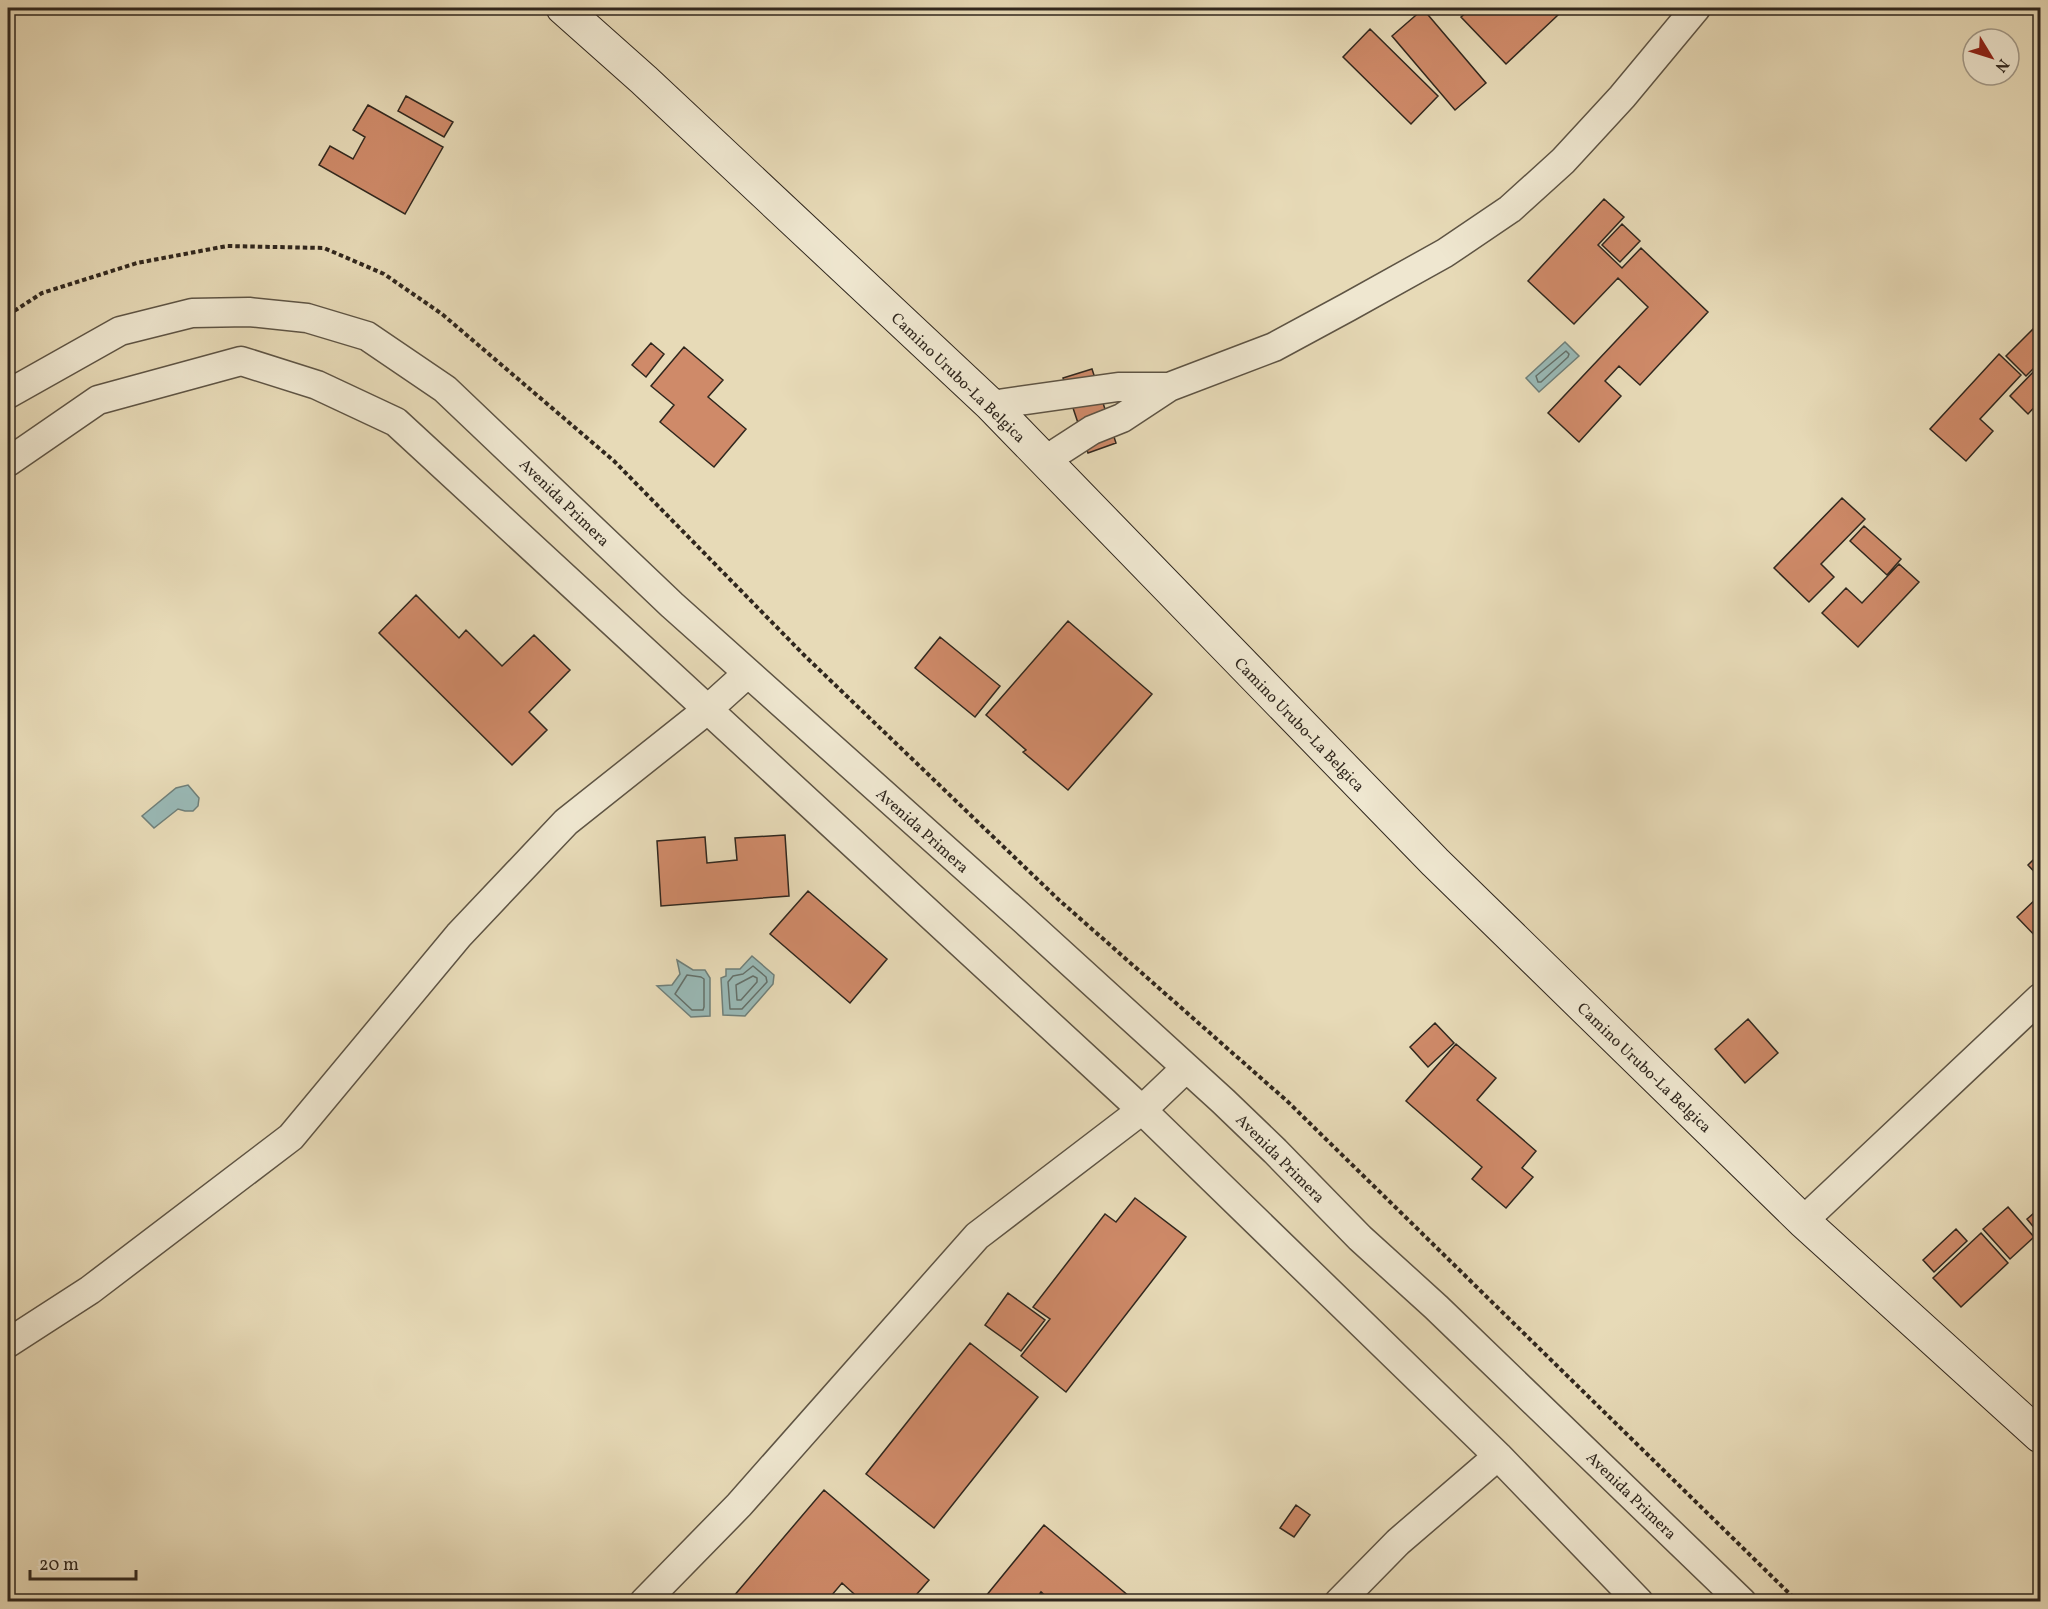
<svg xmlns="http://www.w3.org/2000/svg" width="2048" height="1609" viewBox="0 0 2048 1609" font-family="Vollkorn,serif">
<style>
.water{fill:#99b9b6;stroke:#6f7f79;stroke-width:1.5}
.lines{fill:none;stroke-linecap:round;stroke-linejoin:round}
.shore{stroke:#64706a;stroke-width:1.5}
.building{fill:#cf8a69;stroke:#30271e;stroke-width:1.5}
.street-casing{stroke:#5e5444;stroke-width:31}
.secondary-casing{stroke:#30271e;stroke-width:35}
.path{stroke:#30271e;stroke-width:4;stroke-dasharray:4.5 3;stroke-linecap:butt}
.street{stroke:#efe7d0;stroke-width:28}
.secondary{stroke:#efe7d0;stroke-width:33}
.labels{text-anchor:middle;stroke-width:4.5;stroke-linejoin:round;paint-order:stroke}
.street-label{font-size:16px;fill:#30271e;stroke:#efe7d0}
</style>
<rect width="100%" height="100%" fill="#e7dab7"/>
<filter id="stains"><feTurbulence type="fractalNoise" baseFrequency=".00333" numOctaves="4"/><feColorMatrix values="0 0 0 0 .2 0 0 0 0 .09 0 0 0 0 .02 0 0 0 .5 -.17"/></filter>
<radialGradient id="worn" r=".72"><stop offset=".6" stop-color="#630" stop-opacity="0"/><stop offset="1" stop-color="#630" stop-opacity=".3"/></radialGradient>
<path class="water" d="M1565,342L1579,356L1539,392L1526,378Z
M188,785L199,798L198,806L193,811H185L178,809L154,828L142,816L176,788Z
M752,956L774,975L773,984L745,1016L723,1015L721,978L726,976V969H740Z
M677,960L693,970H705L710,978V1016L691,1017L657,986L672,985L680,974Z"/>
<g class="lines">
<path class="shore" d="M1566,351L1569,354L1568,357L1541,382H1538L1536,376Z
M753,966L766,977L767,982L742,1009H730L728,982L733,976L743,974Z
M687,975L701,977L704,979V1007L703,1010H692L675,994Z
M753,976L757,978V982L741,1000H737L736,985Z"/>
</g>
<path class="building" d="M1472,8H1551L1558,15L1506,64L1461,17Z
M1423,9L1486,83L1455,110L1392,36Z
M1370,29L1438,96L1411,124L1343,57Z
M406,96L453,122L444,137L398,111Z
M368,105L443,147L405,214L319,165L330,146L353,159L365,137L353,130Z
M1604,199L1624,217L1598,245L1622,268L1641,248L1708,312L1640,385L1619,366L1605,381L1621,396L1579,442L1548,413L1648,307L1618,278L1574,324L1528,281Z
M1622,224L1640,241L1620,262L1602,245Z
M2040,322V362L2026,376L2006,356Z
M651,343L664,354L646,377L632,365Z
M684,347L723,380L708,397L746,429L714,467L660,422L674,405L651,386Z
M1999,354L2021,375L1980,419L1993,431L1966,461L1930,429Z
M2038,367L2040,369V401L2028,414L2010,396Z
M1092,369L1116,443L1088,453L1063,378Z
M1842,498L1865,519L1821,564L1834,577L1809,602L1774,568Z
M1864,526L1901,559L1887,575L1850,541Z
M1899,564L1919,582L1858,647L1822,613L1846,588L1862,603Z
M416,595L459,638L466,630L502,666L534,635L570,670L529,712L547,730L512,765L379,633Z
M1068,621L1152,694L1068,790L1023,752L1026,750L986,715Z
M940,637L1000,686L975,717L915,668Z
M785,835L789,896L661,906L657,841L705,837L707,863L737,860L735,838Z
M2040,853V878L2028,865Z
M808,891L887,959L850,1003L770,934Z
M2040,895V941L2017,917Z
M1748,1019L1778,1053L1745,1083L1715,1049Z
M1435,1023L1454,1043L1428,1067L1410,1047Z
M1456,1044L1496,1078L1477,1100L1536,1151L1522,1168L1533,1177L1506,1208L1472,1179L1482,1167L1406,1101Z
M1135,1198L1186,1237L1066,1392L1021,1356L1050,1319L1033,1307L1105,1214L1116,1222Z
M2008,1207L2034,1237L2010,1259L1983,1229Z
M2040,1208V1235L2027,1219Z
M1956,1229L1967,1241L1934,1272L1923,1260Z
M1981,1233L2008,1263L1961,1307L1933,1278Z
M1008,1293L1045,1320L1021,1351L985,1325Z
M970,1343L1038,1397L934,1528L866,1474Z
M824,1490L929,1580L910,1602H863L842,1583L826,1602H738L733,1597Z
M1296,1505L1310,1515L1294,1537L1280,1528Z
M1044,1525L1136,1602H1052L1041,1592L1034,1602H981Z"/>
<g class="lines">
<g class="street-casing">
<path id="street" d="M8,394L120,331L192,313L249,312L307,318L367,336L445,389L672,605L1022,918L1223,1101L1275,1151L1360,1238L1436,1307L1742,1602
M991,405L1118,387H1169
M1044,461L1092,430L1122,418L1169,387L1274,347L1348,307L1445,253L1510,209L1563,161L1622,97L1696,8
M8,462L98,400L241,361L317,385L396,422L1142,1110L1498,1456L1639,1602
M1803,1221L2040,998
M8,1343L90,1290L291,1137L459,935L566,822L707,710L748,673
M644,1602L739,1505L977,1236L1142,1110L1186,1068
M1339,1602L1398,1542L1498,1456"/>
</g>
<g class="secondary-casing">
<path id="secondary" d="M563,8L644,80L991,405L1435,862L1803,1221L2040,1436"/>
</g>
<path class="path" d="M8,315L42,293L137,263L227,246L324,248L384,274L442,314L614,461L805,656L1059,900L1287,1101L1798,1602"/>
<use href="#street" class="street"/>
<use href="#secondary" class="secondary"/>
</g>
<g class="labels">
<g class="street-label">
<text transform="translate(959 377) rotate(44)" y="6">Camino Urubo-La Belgica</text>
<text transform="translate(565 502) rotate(44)" y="6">Avenida Primera</text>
<text transform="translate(1300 724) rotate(46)" y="6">Camino Urubo-La Belgica</text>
<text transform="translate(923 830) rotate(42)" y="6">Avenida Primera</text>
<text transform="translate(1645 1067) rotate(44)" y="6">Camino Urubo-La Belgica</text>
<text transform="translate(1281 1158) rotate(45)" y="6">Avenida Primera</text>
<text transform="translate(1632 1495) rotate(44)" y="6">Avenida Primera</text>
</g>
</g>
<rect width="2048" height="1609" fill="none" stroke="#e7dab7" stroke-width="30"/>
<rect x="9" y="9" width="2030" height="1591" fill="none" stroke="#30271e" stroke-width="3"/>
<rect x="15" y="15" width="2018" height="1579" fill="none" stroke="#30271e" stroke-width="1.5"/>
<g transform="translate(1991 57) rotate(128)"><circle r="28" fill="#efe7d0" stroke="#a39a89" stroke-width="1.5"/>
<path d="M0-4.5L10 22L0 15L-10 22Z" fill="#8f2418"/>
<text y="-9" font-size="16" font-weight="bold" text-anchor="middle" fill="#30271e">N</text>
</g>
<path d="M30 1570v9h106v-9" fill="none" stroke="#30271e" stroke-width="3"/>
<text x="39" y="1570" font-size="18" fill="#30271e" stroke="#efe7d0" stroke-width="4.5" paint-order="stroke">20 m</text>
<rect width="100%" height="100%" filter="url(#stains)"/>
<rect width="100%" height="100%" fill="url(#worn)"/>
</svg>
